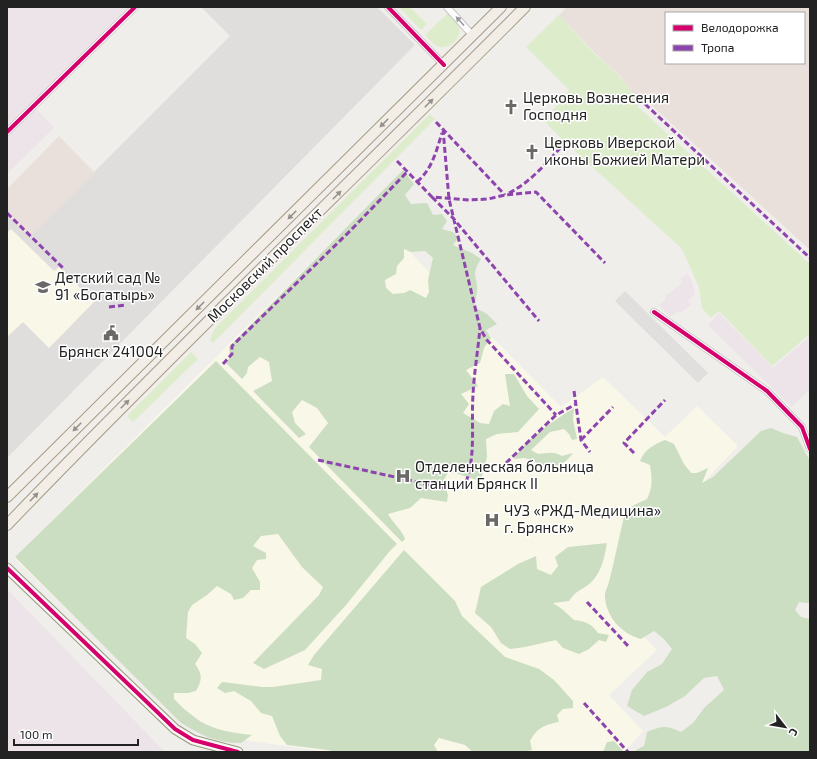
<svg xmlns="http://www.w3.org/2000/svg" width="817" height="759" viewBox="0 0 817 759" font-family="'Exo 2',sans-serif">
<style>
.residential{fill:#dfdedc}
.industrial{fill:#ede4e9}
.education{fill:#f8f7e8}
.military{fill:#eae0db;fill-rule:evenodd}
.grass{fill:#ddeccb}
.forest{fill:#cbdec1;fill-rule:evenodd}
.parking{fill:#e0dfde}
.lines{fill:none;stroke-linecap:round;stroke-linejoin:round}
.street-casing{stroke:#c9c8c7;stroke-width:8}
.secondary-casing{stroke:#999a82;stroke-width:11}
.primary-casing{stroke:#a79c86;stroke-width:12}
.street{stroke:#fdfcfc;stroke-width:6}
.secondary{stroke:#f4f4ed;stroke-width:9}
.primary{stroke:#f3ede7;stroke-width:10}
.quiet{stroke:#8e44ad;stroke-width:3;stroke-dasharray:6 3;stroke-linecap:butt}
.cycleway-casing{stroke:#fff;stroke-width:6}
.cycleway{stroke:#d6006c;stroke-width:4}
.oneway{fill:#9a9a9a}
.oneway2{fill:#95928e}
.labels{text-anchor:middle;stroke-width:3;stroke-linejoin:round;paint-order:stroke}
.poi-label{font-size:15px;fill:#222;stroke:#fff;text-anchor:start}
.street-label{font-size:15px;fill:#222;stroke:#fff}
</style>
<rect width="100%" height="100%" fill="#f0eeeb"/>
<path class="residential" d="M201,7H377L415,45L7,458V215L29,237L230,36Z"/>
<path class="industrial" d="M7,7H135L34,106L54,128L7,174Z
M687,274L691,279L695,294L688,300L691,305L680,313L679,311L670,317L659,305L666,299L665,296L682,283L680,279Z
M719,313L773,368L810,336V390L791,407L708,325Z
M7,589L165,752H7Z"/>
<path class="education" d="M367,207L483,328L561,407L603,377L665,437L697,406L738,446L681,506L608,600L657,650L609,695L643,731L624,752H331L250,741L194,724L168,708L14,558Z
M11,229L54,271L59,267L94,302L49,348L23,322L7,337V233Z"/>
<path class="military" d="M567,7H810V250L648,102L637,106L635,97L620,76L593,51L559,15ZM666,13H804V63H666Z
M59,136L95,173L29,237L7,215V189Z"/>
<path class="grass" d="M399,7H410L427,24L421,30Z
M448,13C451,16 456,20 458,25C464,36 451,49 440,47C434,46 429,39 425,35Z
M559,15C570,27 581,40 593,52C610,68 631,82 637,106L810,264V334L772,366L719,311L711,318L702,308L699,287L682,249L563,140L544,121L569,90L526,47Z
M430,114L435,119L213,343L210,340L215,328Z
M191,352L198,359L133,422L127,416Z"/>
<path class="forest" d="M403,170L414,184L405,195L411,204L427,203L433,215L442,214L447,221L442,229L453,232L458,238L453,245L472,253L481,259C470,276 478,276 477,291C477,296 475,302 474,307L487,314L497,324L486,330L491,338L484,348L480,363L466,370L478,386L461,394L469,404L463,413L480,423L489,424L494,411L503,404L510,406L505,374H514L527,396L539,409L518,432L497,434L486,439L487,457L481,480C476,481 457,473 449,471L443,481L448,495L447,502L421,498L410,508L388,514C393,523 402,530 405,539L402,542L309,447L328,423L317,408L302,400L292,412L295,423L306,434L299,438L253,391L272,381L269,362L260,357L248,367L247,373L242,379L226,363L230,357L229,347ZM404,249L411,252L425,251L433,258L428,280L429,292L426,298L410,290L404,293L393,294L386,288L385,280L396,274L397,266L404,258Z
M216,361L397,544L389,552L346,605L305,650L264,669L253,663L319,595L323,587L302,567L278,534L261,536L253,546L266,553V559L257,560L252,568L260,582V590H251L243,598L234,600L231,594L217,586L207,595L192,605L188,612L186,638L195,644L202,653L195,664C203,675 202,680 196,691L188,693H174V699C180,705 186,711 193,716C208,729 232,733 252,735L241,743C216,743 200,735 180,722L15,557Z
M574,408L573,420L577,439L572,440L569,434L564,429L550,432L531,450L538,454C547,453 554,451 562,456L573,453C565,464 556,469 542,465C536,463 531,459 524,458C521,458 518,459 514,459C524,440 556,419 574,408Z
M771,428L783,433L797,437L810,461V602L807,603L799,602L795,610L801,617L810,619V752H636V750L644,746L647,732C663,726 665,725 681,732L693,723L704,708L724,690L717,676L704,678L685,696L666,707L644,716L627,706L632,690L647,672L662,664L672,649L664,639L654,631L641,639C622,634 606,617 605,597C604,592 608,587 609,582C615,559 619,536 625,513L634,505L647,499C653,487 652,478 650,465L640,461C645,449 653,445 665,440L674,444L684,464L691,473H697L708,468L702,483L713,477L761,431Z
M607,543C604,559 601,575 588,585C578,592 577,590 569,601L553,603L562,609L574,620C585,621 592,624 598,633L609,635L606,642L599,640L589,649L579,654L563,648L556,640L525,647L510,649L501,643L491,627L475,613L481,587L518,564L536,556L537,569L551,575L558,566L555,557L568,547Z
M404,550L455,601L462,616L505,657L539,669L554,680L573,701V708L563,709L557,715L559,722C544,725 538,727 530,741L532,750L520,752H473L465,745L439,738L434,745L438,752H336L328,750L287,745L280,736L272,716L261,713L251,701L234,691L225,693L217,688L222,682L262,687H273L321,680L322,669L308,665L314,655Z
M614,741L624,752H603L607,742Z"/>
<path class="parking" d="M625,291L708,373L698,383L615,301Z"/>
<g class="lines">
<g class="street-casing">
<path id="street" d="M388,7L444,65
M447,7L473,36
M7,132L135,7
M654,312L767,391L802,427L810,449"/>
</g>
<g class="secondary-casing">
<path id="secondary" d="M7,568L175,729L193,740L238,752"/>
</g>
<g class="primary-casing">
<path id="primary" d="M7,497L501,7
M7,525C176,349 353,180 525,7"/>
</g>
<use href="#street" class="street"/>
<use href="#secondary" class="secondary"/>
<use href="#primary" class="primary"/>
<path class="quiet" d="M645,104L810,258
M436,122L505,195
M443,129L449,199L480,328L486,339L556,415
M397,161L432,197L469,200L488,199L505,195L536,192L605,263
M417,182C432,169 436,152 442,133
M509,193C531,182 547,162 564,144
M432,197L453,218L539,321
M7,213L64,269
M109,307L126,305
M223,364L232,354V346L350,231L407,172
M574,391L581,440L590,452
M581,440L613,407
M634,453L624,443L665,400
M318,460L449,489
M506,463L556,415L576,404
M466,482C476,455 471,424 473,395C474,373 478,350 480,328
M587,602L629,647
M584,703L628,752"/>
<g class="cycleway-casing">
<path id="cycleway" d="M388,7L444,65
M7,132L135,7
M654,312L767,391L802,427L810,449
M7,568L175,729L193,740L238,752"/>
</g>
<use href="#cycleway" class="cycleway"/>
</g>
<defs><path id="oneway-solid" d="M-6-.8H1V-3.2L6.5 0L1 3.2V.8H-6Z"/></defs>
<use class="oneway" href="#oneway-solid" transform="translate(460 21) rotate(-132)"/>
<g class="oneway2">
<use href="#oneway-solid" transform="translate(429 103) rotate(-45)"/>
<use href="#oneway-solid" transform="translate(384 123) rotate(135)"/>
<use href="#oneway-solid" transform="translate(337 195) rotate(-45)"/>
<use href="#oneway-solid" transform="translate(292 215) rotate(135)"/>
<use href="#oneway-solid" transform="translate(200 306) rotate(135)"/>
<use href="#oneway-solid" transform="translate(125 404) rotate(-45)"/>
<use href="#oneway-solid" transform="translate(77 427) rotate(135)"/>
<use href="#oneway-solid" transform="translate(34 497) rotate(-46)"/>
</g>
<defs>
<g id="church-bare" transform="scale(1.2)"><path d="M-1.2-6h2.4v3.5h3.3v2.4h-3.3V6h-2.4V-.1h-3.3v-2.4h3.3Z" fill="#6a6968" stroke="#fff" stroke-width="2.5" paint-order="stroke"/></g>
<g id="school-bare" transform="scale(1.2)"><path d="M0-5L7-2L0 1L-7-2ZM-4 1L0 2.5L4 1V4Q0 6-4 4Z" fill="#6a6968" stroke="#fff" stroke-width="2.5" paint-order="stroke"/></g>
<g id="civic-bare" transform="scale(1.2)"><path d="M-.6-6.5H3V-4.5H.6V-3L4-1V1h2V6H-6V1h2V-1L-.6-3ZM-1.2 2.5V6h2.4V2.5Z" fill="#6a6968" stroke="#fff" stroke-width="2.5" paint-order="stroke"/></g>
<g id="hospital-bare" transform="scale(1.2)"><path d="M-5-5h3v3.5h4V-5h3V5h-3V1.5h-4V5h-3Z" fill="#6a6968" stroke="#fff" stroke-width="2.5" paint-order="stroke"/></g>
</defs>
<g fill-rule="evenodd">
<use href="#church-bare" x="511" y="107"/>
<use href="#church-bare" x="532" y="152"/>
<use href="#school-bare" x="43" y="287"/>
<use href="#civic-bare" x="111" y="333"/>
<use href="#hospital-bare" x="403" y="476"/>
<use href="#hospital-bare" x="492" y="520"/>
</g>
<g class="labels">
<g class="poi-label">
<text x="523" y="103">Церковь Вознесения<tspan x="523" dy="17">Господня</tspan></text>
<text x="544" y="148">Церковь Иверской<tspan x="544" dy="17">иконы Божией Матери</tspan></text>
<text x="55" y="283">Детский сад №<tspan x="55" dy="17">91 «Богатырь»</tspan></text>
<text x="111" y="357" text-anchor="middle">Брянск 241004</text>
<text x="415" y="472">Отделенческая больница<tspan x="415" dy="17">станции Брянск II</tspan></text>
<text x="504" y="516">ЧУЗ «РЖД-Медицина»<tspan x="504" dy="17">г. Брянск»</tspan></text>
</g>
<g class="street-label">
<text transform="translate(265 265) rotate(-45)" y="5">Московский проспект</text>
</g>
</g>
<rect width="817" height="759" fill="none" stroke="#222222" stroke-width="16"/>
<rect x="665" y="12" width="140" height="52" fill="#ffffff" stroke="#a7a7a7"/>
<rect x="673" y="25" width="20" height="6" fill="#d6006c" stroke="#a7a7a7"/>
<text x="701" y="32" font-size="12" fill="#222222">Велодорожка</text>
<rect x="673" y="45" width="20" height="6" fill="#8e44ad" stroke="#a7a7a7"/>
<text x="701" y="52" font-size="12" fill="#222222">Тропа</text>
<g transform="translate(785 727) rotate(121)" stroke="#ffffff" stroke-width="3" paint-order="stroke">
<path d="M0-3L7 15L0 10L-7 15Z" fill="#222222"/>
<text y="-6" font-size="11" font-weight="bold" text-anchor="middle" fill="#222222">С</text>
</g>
<path d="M14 739v6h124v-6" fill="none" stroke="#222222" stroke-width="2"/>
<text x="20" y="739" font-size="12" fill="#222222" stroke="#ffffff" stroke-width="3" paint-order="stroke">100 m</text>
</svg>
